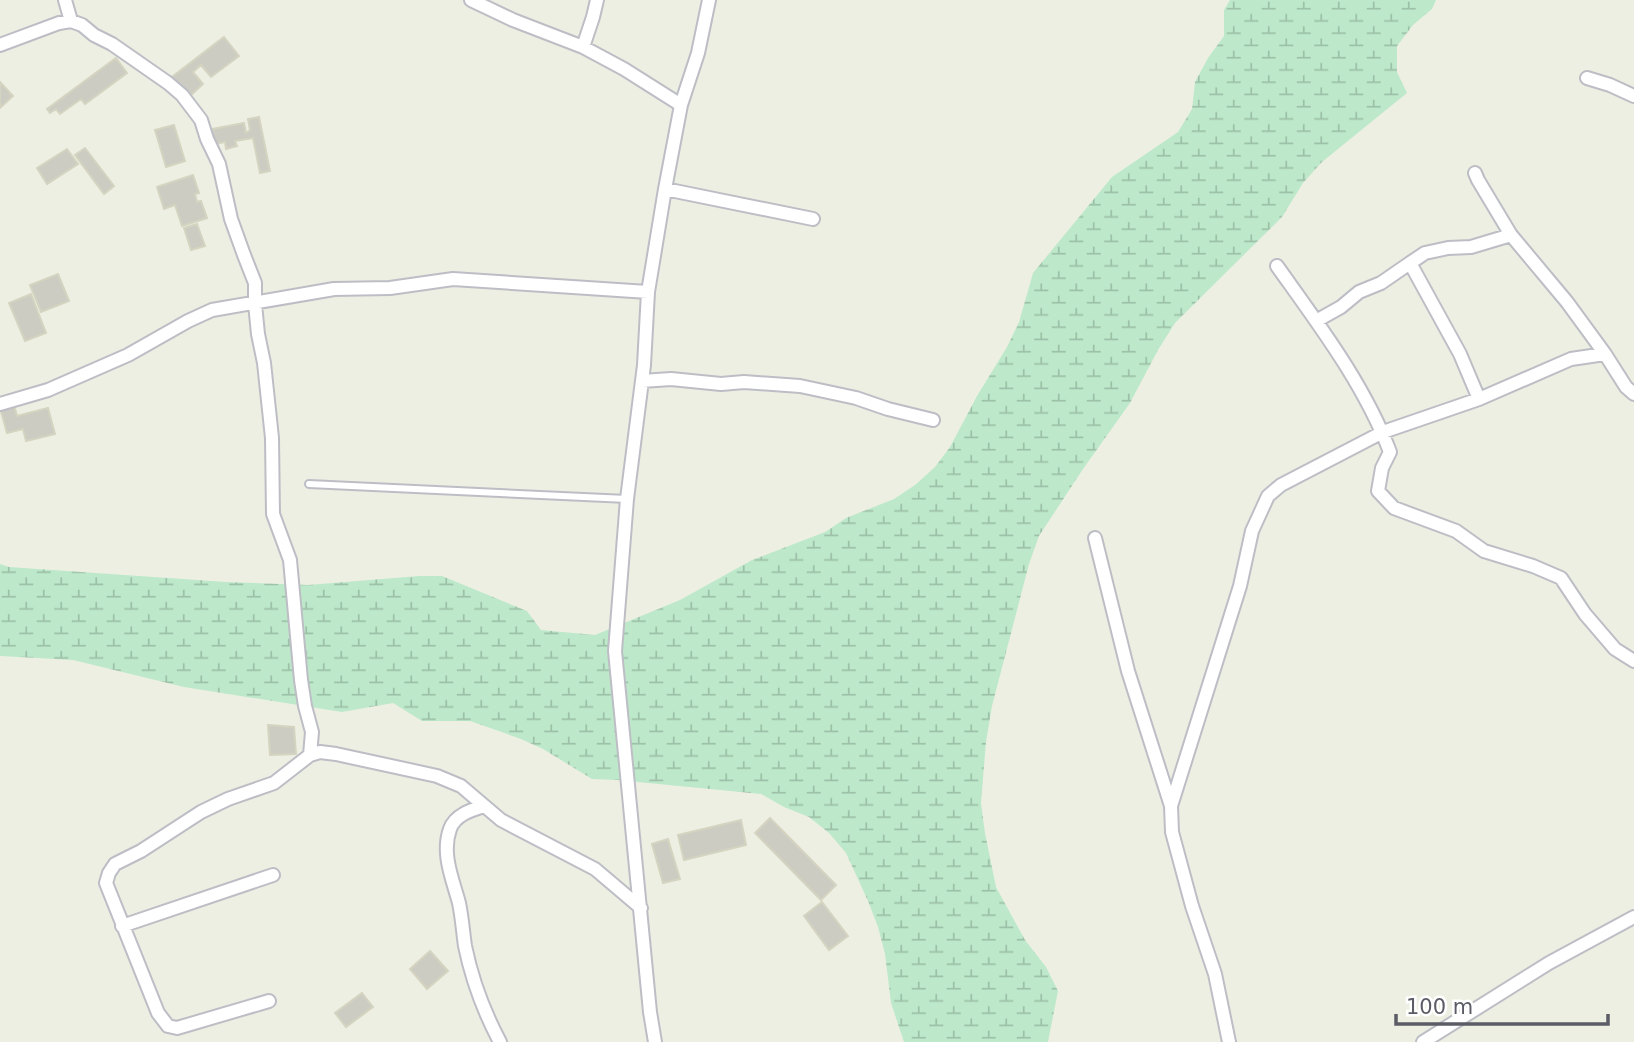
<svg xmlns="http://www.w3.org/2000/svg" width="1634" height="1042" viewBox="0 0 1634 1042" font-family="'DejaVu Sans',sans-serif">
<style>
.wetland{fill:url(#wetland-marsh)}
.building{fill:#cdccc2;stroke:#d4d4c0;stroke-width:2}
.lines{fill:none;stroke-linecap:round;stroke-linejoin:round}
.service-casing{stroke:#bdbec5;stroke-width:10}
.minor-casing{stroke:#bdbec5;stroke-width:16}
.service{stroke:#fff;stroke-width:6}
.minor{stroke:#fff;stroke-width:12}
</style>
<defs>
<pattern id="wetland-marsh" width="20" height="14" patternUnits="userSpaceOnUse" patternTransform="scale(1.75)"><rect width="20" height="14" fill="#bde9ca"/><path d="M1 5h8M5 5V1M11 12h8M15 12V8" fill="none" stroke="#9dc0a8"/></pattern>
</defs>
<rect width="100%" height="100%" fill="#eeefe3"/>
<path class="wetland" d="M1230,0H1436L1432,9L1413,25L1397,46V72L1407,93L1322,162L1303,183L1282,217L1175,323L1158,350L1130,403L1083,469L1039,536L1029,564L992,706L986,742L981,803L985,833L996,887L1025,940L1046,967L1058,991L1048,1042H904L891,1003L885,954L878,927L868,901L846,853L829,833L809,817L784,807L761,794L617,780L592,779L543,749L521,739L470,721H422L393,703L342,712L184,687L73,660L0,656V564L9,567L226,582L308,585L419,576H442L527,611L541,630L595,635L680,600L752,560L825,532L846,518L894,499L915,485L935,467L950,447L977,396L1007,347L1019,322L1033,273L1112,177L1178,132L1192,109L1195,82L1208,58L1224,36V10Z"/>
<path class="building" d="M224,37L239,56L211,77L201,65L193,72L203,84L189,97L172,77Z
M116,58L127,73L85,104L81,99L60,114L56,109L50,113L47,109Z
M0,82L13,96L0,108Z
M259,117L270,171L260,173L253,138L235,141L237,146L226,149L225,142L215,144L212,129L244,123L246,133L250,130L248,119Z
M174,125L185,161L166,167L155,130Z
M85,148L114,186L104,194L75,155Z
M67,149L78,164L47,184L37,168Z
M193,175L199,193L195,194L197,202L201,201L207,218L182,226L175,205L164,209L157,187Z
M197,224L205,246L191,250L184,228Z
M58,274L69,301L41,312L30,285Z
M31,294L46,333L25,341L9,303Z
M14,405L17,416L48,408L55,434L26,441L23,429L7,433L0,408Z
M268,725L294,727L296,754L270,755Z
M770,818L836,885L821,900L755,833Z
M741,820L746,845L684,860L678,835Z
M668,839L680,879L663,883L652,844Z
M822,902L848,936L829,950L804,916Z
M430,951L448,971L427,989L410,969Z
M362,993L373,1007L346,1027L335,1013Z"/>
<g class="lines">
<g class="service-casing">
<path id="service" d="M309,484L627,499"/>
</g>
<g class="minor-casing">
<path id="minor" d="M65,0L71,21
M471,0L513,20L583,47L624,69L681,105
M0,45L59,23L71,21L82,25L94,35L112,44L168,83L182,95L201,120L207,139L219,164L231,219L244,255L255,283V304L258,334L264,363L272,438L273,514L290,560L301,680L305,706L312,732L310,755
M583,47L593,17L597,0
M1587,78L1610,85L1634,96
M1475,173L1478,180L1511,235L1567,302L1605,354
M665,189L813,219
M1277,266C1319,325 1364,384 1390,452L1382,468L1378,491L1394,508L1456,531L1484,551L1533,566L1561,578L1585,614L1615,649L1634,661
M1316,321L1341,307L1359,292L1381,283L1410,263
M642,381L671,379L721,384L744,382L800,386L856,398L888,409L933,420
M1479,399L1460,354L1410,263L1425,253L1448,248L1471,247L1511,235
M0,404L48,390L128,355L188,321L212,310L334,289L390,288L453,279L648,292
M1095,538L1128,671L1171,806L1172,832L1192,906L1215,974L1229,1042
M484,806C471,810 455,815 450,829C441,854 453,880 459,903C462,917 463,932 465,946C472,980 484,1012 500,1042
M1171,806L1240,586L1252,531L1268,496L1281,485L1383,432L1479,399L1571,359L1605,354L1626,387L1634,394
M122,926L273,875
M269,1001L177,1028L168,1026L158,1013L106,883L109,873L115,864L141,851L201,812L228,799L274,783L310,755L320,752L336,754L437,776L461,786L501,820L595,869L641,908
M655,1042L650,1012L615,651L627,499L644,365L648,292L665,189L681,105L698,53L709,0
M1423,1042L1549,963L1634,917"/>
</g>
<use href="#service" class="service"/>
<use href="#minor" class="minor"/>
</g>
<path d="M1396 1014v10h212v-10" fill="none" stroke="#5b5c65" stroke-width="3.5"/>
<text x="1406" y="1014" font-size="21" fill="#5b5c65" stroke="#ffffff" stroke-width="5" paint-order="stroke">100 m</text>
</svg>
